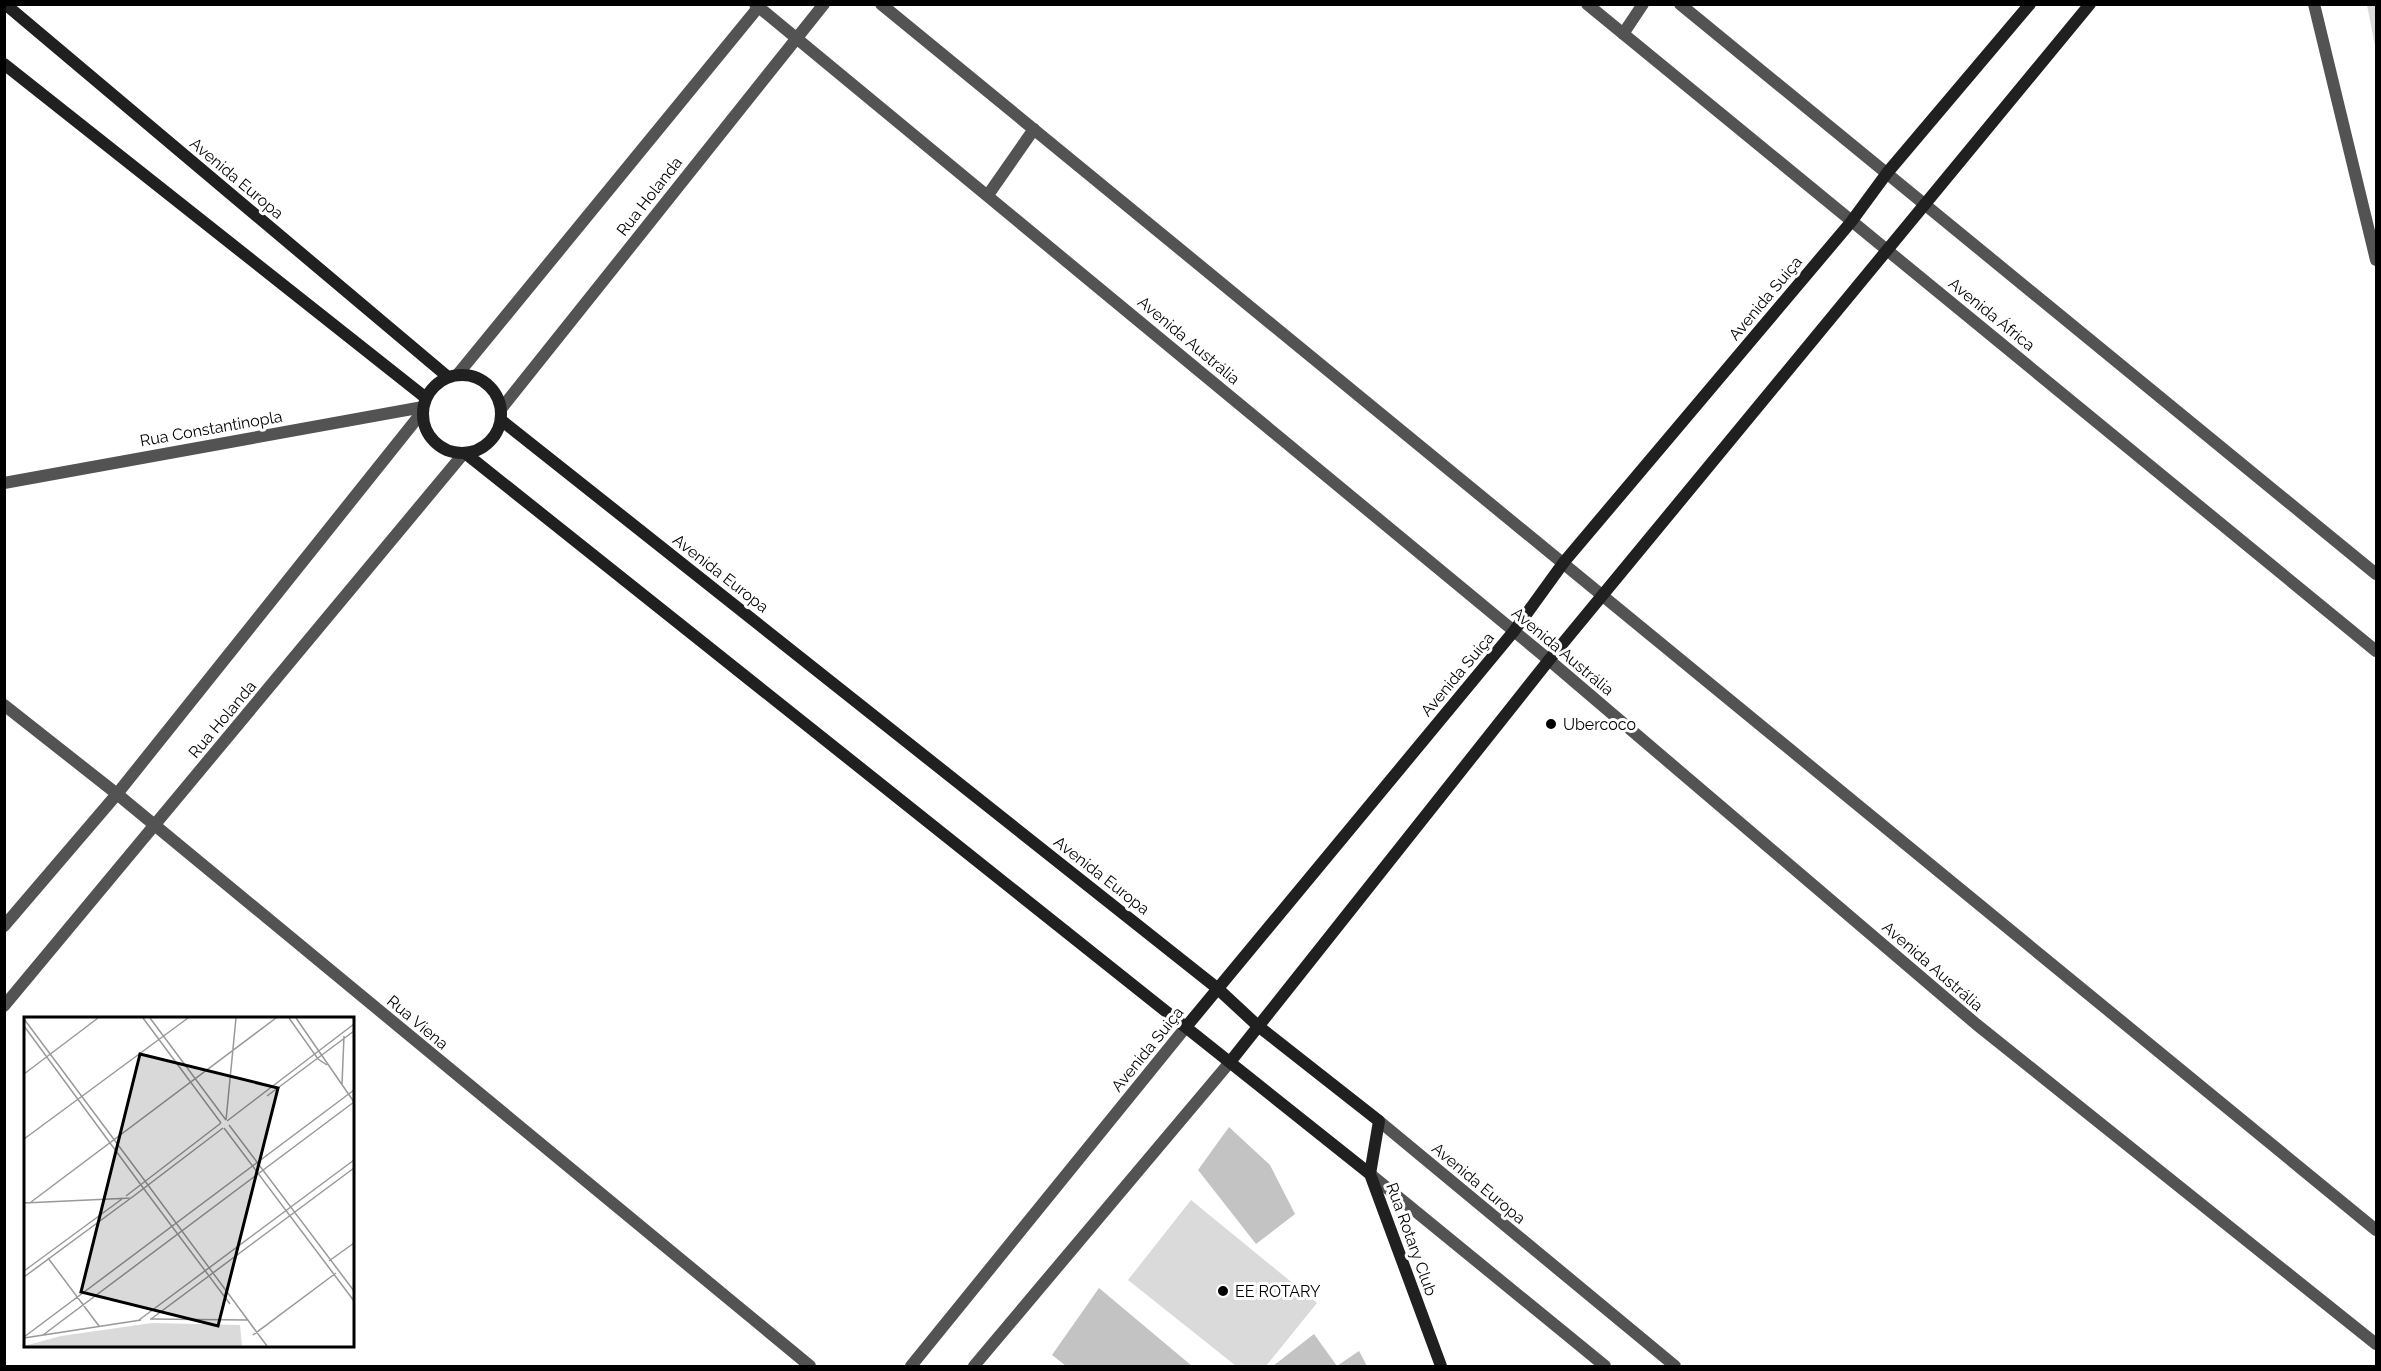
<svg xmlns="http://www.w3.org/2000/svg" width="2381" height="1371" viewBox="0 0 2381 1371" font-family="Raleway,sans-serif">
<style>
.green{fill:#dadada}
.building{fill:#c3c3c3}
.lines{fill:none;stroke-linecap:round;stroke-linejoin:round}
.minor{stroke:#535353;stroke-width:12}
.tertiary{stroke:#535353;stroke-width:12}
.secondary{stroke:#202020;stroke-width:12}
.poi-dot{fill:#000;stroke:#fff;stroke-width:2}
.labels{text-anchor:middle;stroke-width:6;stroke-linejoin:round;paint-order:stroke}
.street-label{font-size:16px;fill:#000;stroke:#fff}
.poi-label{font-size:16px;fill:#000;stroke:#fff;text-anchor:start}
.inset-road{fill:none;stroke:#999;stroke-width:1.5}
.view{fill:#000;fill-opacity:0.15;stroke:#000;stroke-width:3}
.inset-edge{fill:none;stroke:#000;stroke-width:3}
</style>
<rect width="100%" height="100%" fill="#fff"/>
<path class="green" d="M2367,5H2376V51Z
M1191,1200L1317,1303L1266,1366H1236L1128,1280Z"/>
<path class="building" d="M1229,1127L1270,1165L1295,1214L1256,1244L1198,1170Z
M1099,1288L1192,1366H1066L1052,1355Z
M1314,1334L1337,1366L1359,1351L1367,1366H1273Z"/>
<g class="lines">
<path class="minor" d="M755,4L1549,660L1976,1024L2376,1344
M881,4L2376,1230
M1587,4L2376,651
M1680,4L2376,574
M2314,4L2376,260
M1623,34L1643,4
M988,195L1034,129
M458,374L761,4
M501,409L824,4
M4,483L423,407
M4,705L117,794L810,1366
M4,926L117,794L423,411
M4,1006L464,453
M1379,1121L1675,1366
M1370,1174L1605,1366"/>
<path class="tertiary" d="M911,1366L1186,1027
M974,1366L1230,1062"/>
<path class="secondary" d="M5,4L448,377
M4,64L426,398
M423 414a39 39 0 1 1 78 0a39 39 0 1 1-78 0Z
M501,420L1217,988L1258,1026L1379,1121L1370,1174L1441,1366
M465,453L1370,1174
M1186,1027L1514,631L1564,562L1851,222L1887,173L2030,4
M1230,1062L1549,660L2090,4"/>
</g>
<g class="poi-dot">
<circle cx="1551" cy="724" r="6"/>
<circle cx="1223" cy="1291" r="6"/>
</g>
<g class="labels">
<g class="street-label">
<text transform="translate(237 178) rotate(40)" y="6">Avenida Europa</text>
<text transform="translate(649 196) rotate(-52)" y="6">Rua Holanda</text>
<text transform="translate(1765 298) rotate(-50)" y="6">Avenida Suiça</text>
<text transform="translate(1992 314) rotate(39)" y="6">Avenida África</text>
<text transform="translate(1189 340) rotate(40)" y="6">Avenida Austrália</text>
<text transform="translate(211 428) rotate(-10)" y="6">Rua Constantinopla</text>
<text transform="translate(721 573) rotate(38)" y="6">Avenida Europa</text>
<text transform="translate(1563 651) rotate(40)" y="6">Avenida Austrália</text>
<text transform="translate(1457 674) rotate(-50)" y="6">Avenida Suiça</text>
<text transform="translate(222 719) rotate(-50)" y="6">Rua Holanda</text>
<text transform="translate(1102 875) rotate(38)" y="6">Avenida Europa</text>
<text transform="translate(1933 966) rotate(41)" y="6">Avenida Austrália</text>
<text transform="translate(418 1022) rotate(40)" y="6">Rua Viena</text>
<text transform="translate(1147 1049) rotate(-51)" y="6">Avenida Suiça</text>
<text transform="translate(1479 1183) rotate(40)" y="6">Avenida Europa</text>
<text transform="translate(1412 1239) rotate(70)" y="6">Rua Rotary Club</text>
</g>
<g class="poi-label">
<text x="1563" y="730">Ubercoco</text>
<text x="1235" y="1297">EE ROTARY</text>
</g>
</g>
<g transform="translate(24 1017)">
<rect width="330" height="330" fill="#fff"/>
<path d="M128,306L216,308L218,329H0L37,319Z" fill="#dadada"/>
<path class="inset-road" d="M119,1L197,106M126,1L202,103M265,1L294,42L303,48M272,1L330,85M0,2L121,164M0,9L117,168M0,57L74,1M318,67L320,19M243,79L330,14M202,103L212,1M203,104L330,7M205,108L330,274M200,111L330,284M0,122L164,1M121,164L243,329M117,168L206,287M102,179L197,106M7,185L252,1M0,186L107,181L199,111M24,241L75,309M305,244L330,226M0,254L98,182M0,260L107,181M126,302L223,303M127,302L330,151M115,303L330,143M19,318L330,85M229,318L312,256M0,320L330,73M0,321L117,303"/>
<path class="view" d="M116,37L254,71L194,309L57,275Z"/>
<rect width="330" height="330" class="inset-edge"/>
</g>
<rect width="2381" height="1371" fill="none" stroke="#000000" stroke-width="12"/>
</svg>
